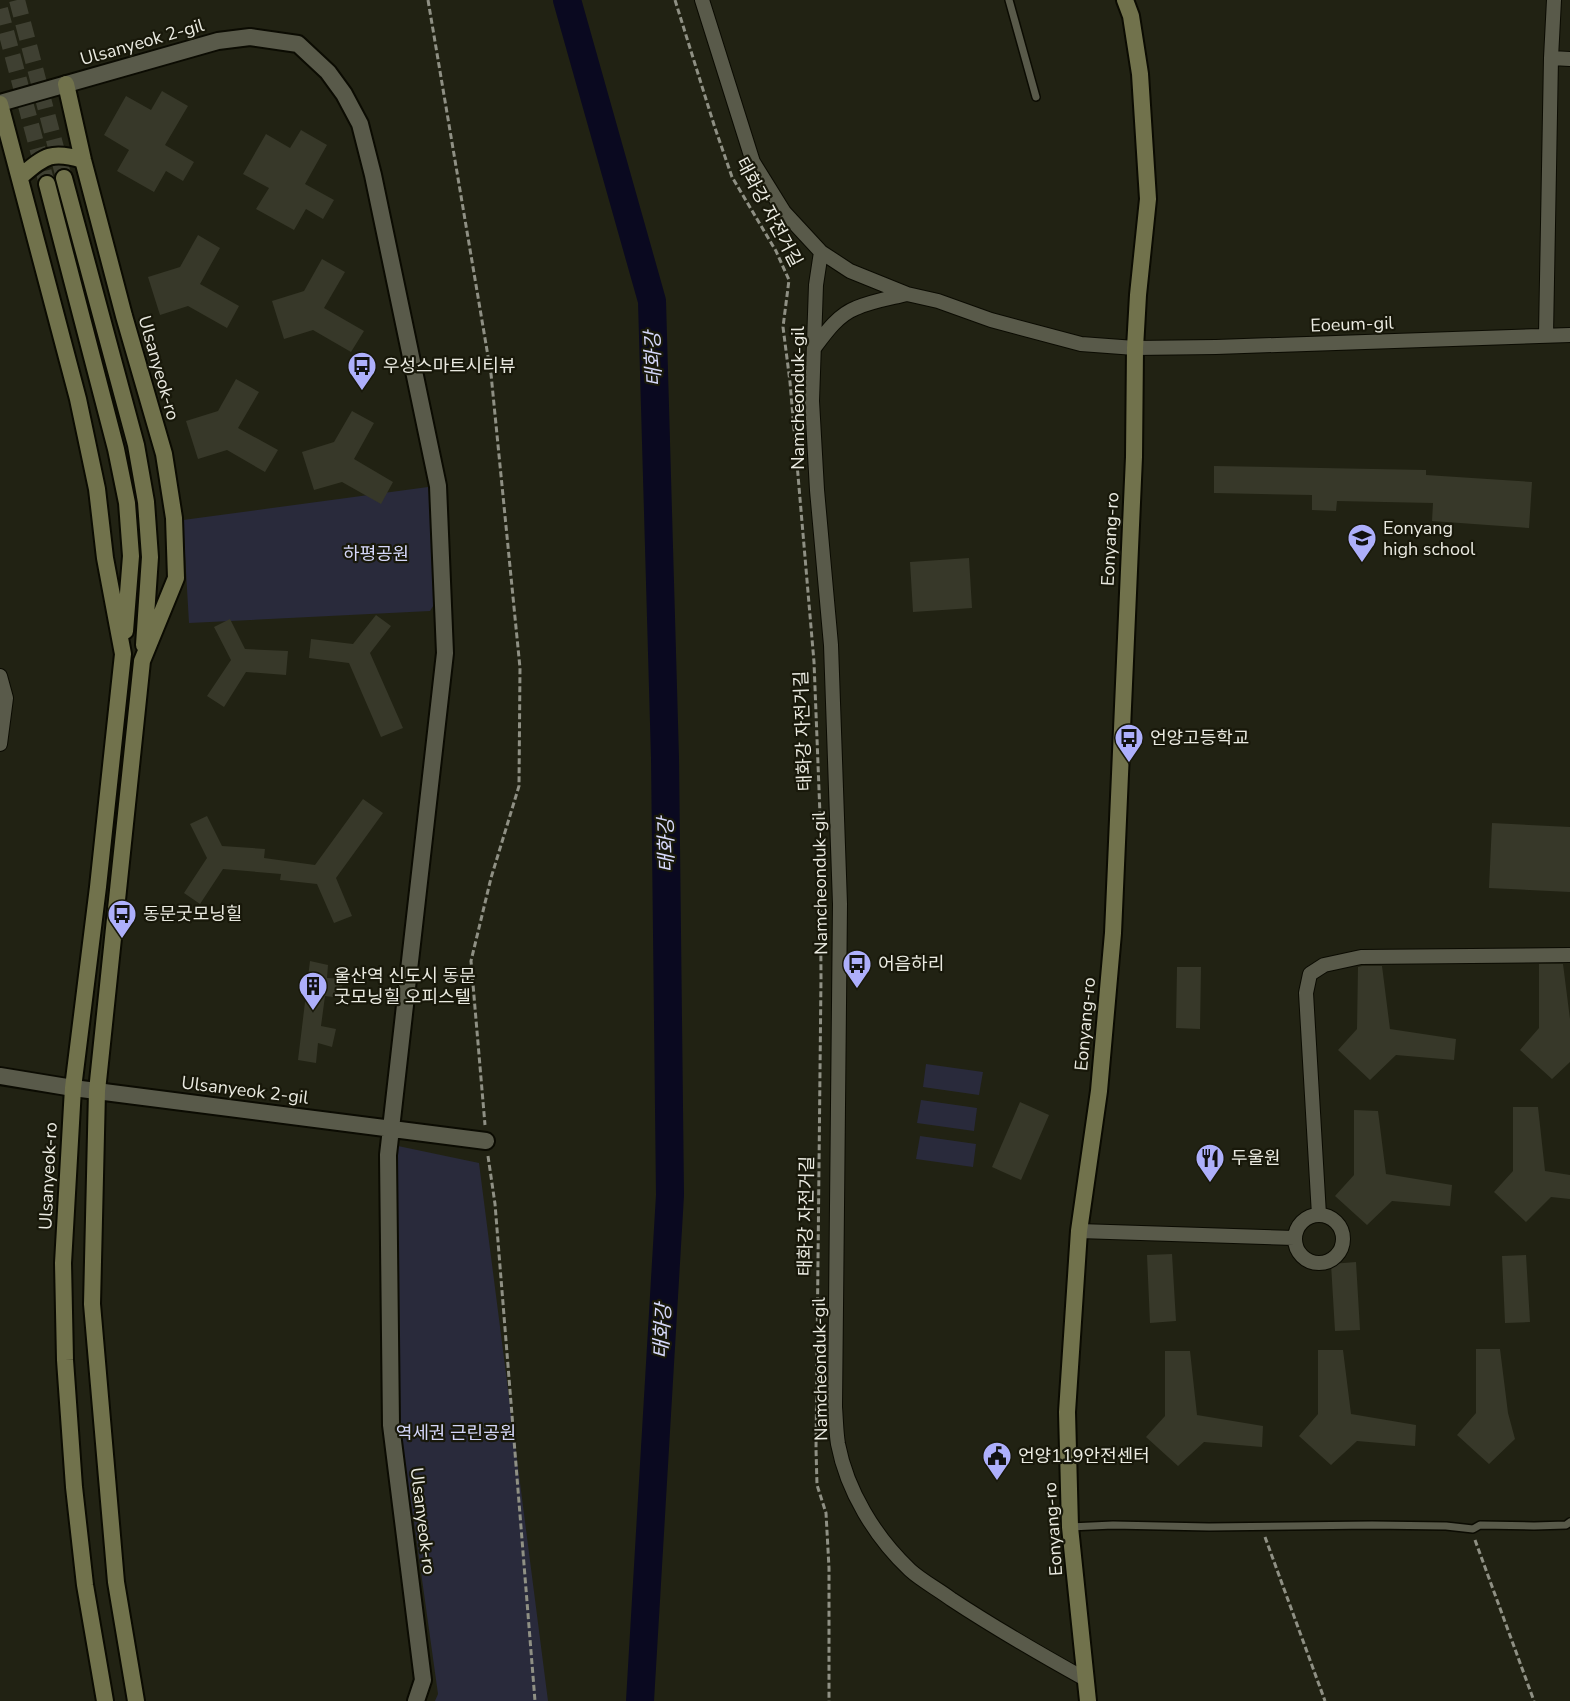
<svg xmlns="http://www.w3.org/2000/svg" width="1570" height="1701" viewBox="0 0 1570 1701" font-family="'Nunito Sans','Noto Sans KR',sans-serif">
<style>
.green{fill:#292a3b}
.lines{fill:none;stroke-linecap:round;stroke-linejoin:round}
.river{stroke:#0a0920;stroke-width:28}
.building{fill:#373829}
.secondary-tunnel{stroke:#3f4032;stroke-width:16;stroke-dasharray:16 8;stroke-linecap:butt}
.service-casing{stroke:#0b0b02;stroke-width:10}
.minor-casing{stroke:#0b0b02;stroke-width:16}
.tertiary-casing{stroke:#0b0b02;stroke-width:20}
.secondary-casing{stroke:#0b0b02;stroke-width:20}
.path{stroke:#8f9084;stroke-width:3;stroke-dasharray:6 3;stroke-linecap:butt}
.service{stroke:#595a4a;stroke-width:7}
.minor{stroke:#595a4a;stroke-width:14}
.tertiary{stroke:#595a4a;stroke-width:16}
.secondary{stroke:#71724c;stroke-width:16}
.labels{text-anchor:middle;stroke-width:4.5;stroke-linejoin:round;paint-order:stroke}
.street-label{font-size:18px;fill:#eaeae1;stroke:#18180a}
.poi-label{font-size:18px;fill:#eaeae1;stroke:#18180a;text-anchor:start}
.park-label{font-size:18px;fill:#d5d7fa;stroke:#18180a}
.water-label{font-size:20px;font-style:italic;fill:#d6d8fa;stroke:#18180a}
</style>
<rect width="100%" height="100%" fill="#212213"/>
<path class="green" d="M428,487L440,536L442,592L430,611L189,623L183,520Z
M926,1064L983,1072L979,1095L923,1087Z
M921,1100L977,1108L974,1131L917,1123Z
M920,1136L976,1144L973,1167L916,1159Z
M398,1146L479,1163L548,1701H435L438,1694L414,1522L398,1426Z"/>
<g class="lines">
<path class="river" d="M567,0L652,301L665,758L670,1195L640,1701"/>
</g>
<path class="building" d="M162,91L188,106L165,145L194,162L183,181L166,171L154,192L117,171L129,150L104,135L126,96L151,110Z
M301,130L327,145L305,184L334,200L323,219L306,209L294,230L256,209L269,188L243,174L266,134L290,148Z
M198,235L220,248L200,284L239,306L227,328L188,306L160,315L148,277L180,267Z
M322,259L345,272L324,308L364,331L351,352L313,330L284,339L272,301L304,291Z
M236,379L259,392L238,428L278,450L265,472L227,450L198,459L186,421L218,411Z
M352,411L374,423L354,459L393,482L381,504L342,482L314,490L302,452L334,442Z
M1214,466L1426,470V475L1532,482L1529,528L1432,521L1433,503L1337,501L1336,511L1312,510V495L1214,493Z
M969,558L972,608L913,612L910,562Z
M376,615L391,626L370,653L403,728L381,737L349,663L309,658L311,639L353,644Z
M230,619L245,649L288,651L286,675L246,672L224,707L207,696L231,660L214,627Z
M363,799L383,813L336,878L352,916L334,923L317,884L280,880L281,874L223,869L200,904L184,893L207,858L190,824L207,816L222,846L265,849L264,858L315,865Z
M1492,823L1570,827V892L1489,888Z
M310,961L328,965L327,978L343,979L341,998L325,996L321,1026L336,1029L332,1047L318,1043L316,1063L298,1060Z
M1539,964H1563L1570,1019V1062L1552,1079L1520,1050L1539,1028Z
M1362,966H1382L1390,1029L1456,1039L1454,1060L1396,1055L1370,1080L1338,1050L1357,1029L1358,967Z
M1177,967H1201L1200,1029L1176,1028Z
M1020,1102L1049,1115L1021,1180L992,1167Z
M1513,1107H1538L1545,1171L1570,1175V1199L1551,1197L1526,1222L1494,1192L1513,1171Z
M1354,1110L1378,1111L1386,1174L1452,1185L1450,1206L1392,1201L1367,1225L1335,1196L1354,1175Z
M1172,1254L1176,1321L1150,1323L1147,1255Z
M1526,1255L1530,1322L1505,1323L1502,1256Z
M1356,1262L1360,1330L1335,1331L1331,1264Z
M1476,1349H1500L1508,1413L1515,1439L1489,1464L1457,1435L1476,1413Z
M1318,1350H1343L1351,1414L1416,1425L1415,1446L1357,1441L1331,1465L1299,1436L1318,1414Z
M1165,1351H1190L1197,1415L1263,1426L1262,1447L1204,1442L1178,1466L1146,1437L1165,1416Z"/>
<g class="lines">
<path class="secondary-tunnel" d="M17,0L64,178
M0,9L47,184"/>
<g class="service-casing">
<path id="service" d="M1009,0L1036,97
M1070,1527L1113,1525L1209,1527L1372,1525L1446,1526L1473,1529L1480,1525L1534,1526L1566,1525L1570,1522"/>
</g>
<g class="minor-casing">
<path id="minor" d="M702,0L753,162L784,212L821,252L816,285L812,401L817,490L831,645L840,904L835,1407C836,1419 836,1432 838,1444C847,1491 875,1537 910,1570C922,1581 938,1589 951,1599C995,1628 1040,1654 1085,1679
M1551,58L1570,59
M821,252L850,271L907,294L938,301L991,320L1081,344L1135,348L1216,347L1570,335
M1546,335L1551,58L1554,0
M815,347C826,332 838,315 856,308C872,301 891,298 907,294
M0,676L6,698L0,744
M1295 1239a24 24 0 1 1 48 0a24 24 0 1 1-48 0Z
M1319,1215L1306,993L1310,974L1324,965L1361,957L1570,955
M1079,1231L1294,1238"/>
</g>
<g class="tertiary-casing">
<path id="tertiary" d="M0,103L218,41L250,37L298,44L328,72L344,94L360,124L373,175L438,486L445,653L388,1155L391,1425L423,1680L416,1701
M0,1076L73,1088L486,1141"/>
</g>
<g class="secondary-casing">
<path id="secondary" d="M66,84L83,160L124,316L164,454L174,518L176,578L142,661L97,1091L92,1304L116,1582L136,1701
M0,104L78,399L97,489L105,558L123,654L98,887L73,1088L63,1263L65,1360L74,1487L85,1585L105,1701
M20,177C45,156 51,150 83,160
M64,178L136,445L146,502L150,557L144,645
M47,184L116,449L127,503L131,556L125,631
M1088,1701L1070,1527L1067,1412L1079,1231L1099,1091L1113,933L1134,457L1135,348L1138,295L1148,199L1140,74L1131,16L1125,0"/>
</g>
<path class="path" d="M428,0L491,374L520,668L519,786L491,878L471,961L485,1125
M675,0L715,128L732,177L776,251L789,280L783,327L790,382L814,662L820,815L821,978L816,1449L817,1485L826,1513L829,1568V1701
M488,1156L495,1204L535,1701
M1265,1537L1325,1701
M1475,1540L1534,1701"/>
<use href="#service" class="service"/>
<use href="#minor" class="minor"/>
<use href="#tertiary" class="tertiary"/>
<use href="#secondary" class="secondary"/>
</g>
<defs>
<g id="bus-pin" transform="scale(1.5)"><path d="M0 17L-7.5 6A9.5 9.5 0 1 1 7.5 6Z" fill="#adaffb" stroke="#18180a"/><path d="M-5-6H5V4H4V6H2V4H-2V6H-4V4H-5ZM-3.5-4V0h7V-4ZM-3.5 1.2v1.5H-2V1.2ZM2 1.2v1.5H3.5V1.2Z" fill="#111"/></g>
<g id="school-pin" transform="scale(1.5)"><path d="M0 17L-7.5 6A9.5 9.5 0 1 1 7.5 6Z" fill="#adaffb" stroke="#18180a"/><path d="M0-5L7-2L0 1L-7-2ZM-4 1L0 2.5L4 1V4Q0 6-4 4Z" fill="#111"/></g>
<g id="building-pin" transform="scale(1.5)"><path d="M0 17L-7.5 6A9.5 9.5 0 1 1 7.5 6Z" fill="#adaffb" stroke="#18180a"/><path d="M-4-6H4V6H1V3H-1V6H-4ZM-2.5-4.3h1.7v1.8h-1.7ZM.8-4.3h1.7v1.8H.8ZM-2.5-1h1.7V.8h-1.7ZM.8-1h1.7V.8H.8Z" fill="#111"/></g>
<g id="restaurant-pin" transform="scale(1.5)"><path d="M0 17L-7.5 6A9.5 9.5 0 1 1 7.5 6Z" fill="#adaffb" stroke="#18180a"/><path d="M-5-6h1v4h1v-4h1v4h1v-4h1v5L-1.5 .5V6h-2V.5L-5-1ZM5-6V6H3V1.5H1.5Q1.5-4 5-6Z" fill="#111"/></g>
<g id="civic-pin" transform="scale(1.5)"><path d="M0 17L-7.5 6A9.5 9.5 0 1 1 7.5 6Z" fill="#adaffb" stroke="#18180a"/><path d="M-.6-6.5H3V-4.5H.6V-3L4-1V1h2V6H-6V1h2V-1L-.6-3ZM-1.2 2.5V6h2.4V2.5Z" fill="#111"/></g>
</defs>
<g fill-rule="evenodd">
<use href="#bus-pin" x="362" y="366"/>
<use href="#school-pin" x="1362" y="538"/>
<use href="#bus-pin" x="1129" y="738"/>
<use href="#bus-pin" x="122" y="914"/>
<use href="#bus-pin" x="857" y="964"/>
<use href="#building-pin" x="313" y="986"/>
<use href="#restaurant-pin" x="1210" y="1158"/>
<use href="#civic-pin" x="997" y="1456"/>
</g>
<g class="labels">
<g class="street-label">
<text transform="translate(142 42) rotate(-16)" y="6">Ulsanyeok 2-gil</text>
<text transform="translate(769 212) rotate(62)" y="6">태화강 자전거길</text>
<text transform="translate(1352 324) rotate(-2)" y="6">Eoeum-gil</text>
<text transform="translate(159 368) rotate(74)" y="6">Ulsanyeok-ro</text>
<text transform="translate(798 398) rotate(-90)" y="6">Namcheonduk-gil</text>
<text transform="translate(1110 539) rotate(-87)" y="6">Eonyang-ro</text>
<text transform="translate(803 731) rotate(-92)" y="6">태화강 자전거길</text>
<text transform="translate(820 883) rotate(-91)" y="6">Namcheonduk-gil</text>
<text transform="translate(1085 1024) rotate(-85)" y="6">Eonyang-ro</text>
<text transform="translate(245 1090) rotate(7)" y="6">Ulsanyeok 2-gil</text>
<text transform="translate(48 1176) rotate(-87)" y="6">Ulsanyeok-ro</text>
<text transform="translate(806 1216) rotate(-89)" y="6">태화강 자전거길</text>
<text transform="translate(820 1369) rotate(-91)" y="6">Namcheonduk-gil</text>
<text transform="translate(423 1521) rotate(83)" y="6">Ulsanyeok-ro</text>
<text transform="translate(1053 1529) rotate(-94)" y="6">Eonyang-ro</text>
</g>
<g class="poi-label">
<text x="383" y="372">우성스마트시티뷰</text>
<text x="1383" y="534">Eonyang<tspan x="1383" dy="21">high school</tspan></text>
<text x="1150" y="744">언양고등학교</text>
<text x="143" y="920">동문굿모닝힐</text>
<text x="878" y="970">어음하리</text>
<text x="334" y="982">울산역 신도시 동문<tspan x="334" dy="21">굿모닝힐 오피스텔</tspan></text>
<text x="1231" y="1164">두울원</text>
<text x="1018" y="1462">언양119안전센터</text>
</g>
<g class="park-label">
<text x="376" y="560">하평공원</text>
<text x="456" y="1439">역세권 근린공원</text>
</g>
<g class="water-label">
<text transform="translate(653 359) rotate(-92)" y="7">태화강</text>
<text transform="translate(666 845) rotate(-91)" y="7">태화강</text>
<text transform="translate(662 1331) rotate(-87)" y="7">태화강</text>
</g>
</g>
</svg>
